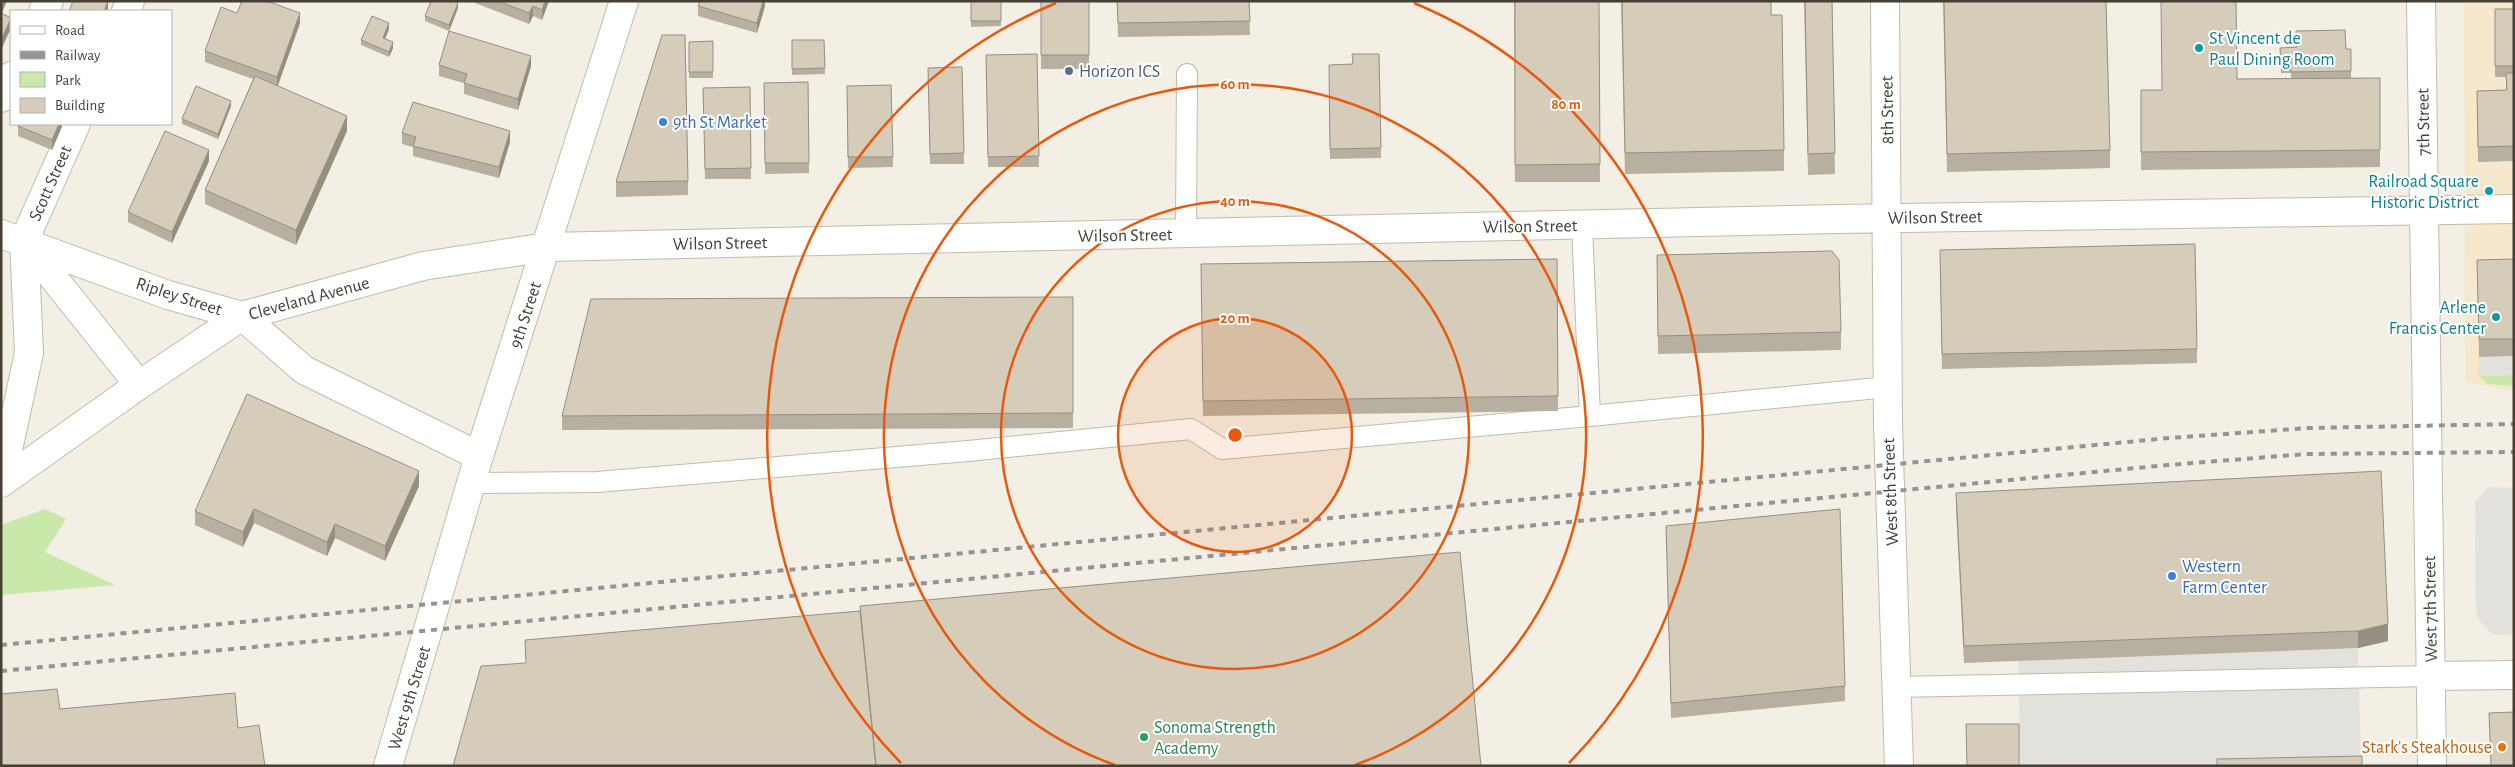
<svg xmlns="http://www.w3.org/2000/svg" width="2515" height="767" viewBox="0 0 2515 767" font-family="'Alegreya Sans',sans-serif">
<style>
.commercial{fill:#f6e8cd}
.green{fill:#c8e9aa}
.parking{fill:#e3e1dc}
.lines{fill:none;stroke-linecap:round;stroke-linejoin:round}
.service-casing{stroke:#c1bba9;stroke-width:22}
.minor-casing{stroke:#c1bba9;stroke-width:30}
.tertiary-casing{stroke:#c1bba9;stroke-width:30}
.service{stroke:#fff;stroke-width:20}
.minor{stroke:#fff;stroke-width:28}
.tertiary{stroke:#fff;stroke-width:28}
.rail{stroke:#949494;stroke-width:4;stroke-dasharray:6 6;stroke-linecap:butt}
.wall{fill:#b7af9f}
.shaded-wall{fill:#958f82}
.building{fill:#d5ccb9;stroke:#958f82}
.ring{fill:none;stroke:#e8590c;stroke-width:2.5}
.culture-dot{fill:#0f9aa8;stroke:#fff;stroke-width:2}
.service-dot{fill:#5c6f8a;stroke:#fff;stroke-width:2}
.shop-dot{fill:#3f7fe0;stroke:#fff;stroke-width:2}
.leisure-dot{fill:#2e9e5b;stroke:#fff;stroke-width:2}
.food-dot{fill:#e8710a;stroke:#fff;stroke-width:2}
.labels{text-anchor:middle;stroke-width:4;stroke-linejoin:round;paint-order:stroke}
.culture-label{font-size:18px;fill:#0d838f;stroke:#fff;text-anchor:end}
.service-label{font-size:18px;fill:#4e5e75;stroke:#fff;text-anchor:start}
.street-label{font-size:18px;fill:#453f34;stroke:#fff}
.shop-label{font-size:18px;fill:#366cbe;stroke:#fff;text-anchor:start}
.leisure-label{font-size:18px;fill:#27864d;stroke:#fff;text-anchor:start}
.food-label{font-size:18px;fill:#c56008;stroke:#fff;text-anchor:end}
.centre{fill:#e8590c;stroke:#fff;stroke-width:2.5}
.ring-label{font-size:15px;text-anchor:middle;font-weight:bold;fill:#e8590c;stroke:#fff;stroke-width:4;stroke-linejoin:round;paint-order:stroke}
</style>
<rect width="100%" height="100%" fill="#f3efe4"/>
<path class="commercial" d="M2464,1H2514V393L2465,381Z"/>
<path class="green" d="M2514,375V386L2488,384L2478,376Z
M45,509L66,519L45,552L115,585L1,595V525Z"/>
<path class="parking" d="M2514,356V375L2478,376L2479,357Z
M2489,487L2514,488V635L2492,634L2479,620L2476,611L2475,502Z
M2358,648L2361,764L2020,766L2018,656Z"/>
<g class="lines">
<g class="service-casing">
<path id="service" d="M1582,225L1590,416
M1186,233L1187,74
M471,483L597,482L968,451L1191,429L1222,449L1590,416L1888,387
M1896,687L2431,676"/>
</g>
<g class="minor-casing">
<path id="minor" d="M1885,1L1888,424L1899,766
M2421,1L2432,766
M43,11L49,1
M126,11L130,1
M1,98L11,76
M1,234L168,295L242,316L304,370L479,456
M24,241L139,385
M547,247L1839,219L2514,209
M1,482L29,353L24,241L76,124
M2431,676L2514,675"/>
</g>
<g class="tertiary-casing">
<path id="tertiary" d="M1,483L139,385L242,316L423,266L547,247
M388,766L479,456L624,1"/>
</g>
<use href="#service" class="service"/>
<use href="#minor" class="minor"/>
<use href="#tertiary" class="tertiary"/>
<path class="rail" d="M1,645L2169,438L2309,428L2514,424
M1,671L2168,465L2306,454L2514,452"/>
</g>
<path class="wall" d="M475,1H549L542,20L533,16L529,24L475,3Z
M765,1V6L757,33L698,16V6Z
M971,1H1001V26L971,27Z
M1041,1H1089V69H1041Z
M1117,1H1249L1250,35L1118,37Z
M1514,1H1599L1600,182H1515Z
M1621,1H1771V15L1784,150V171L1625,174Z
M1804,1H1832L1835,174L1808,175Z
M1943,1L2110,150V168L1947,172Z
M458,8L449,31L425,21V16Z
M2495,9H2514V161L2478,162L2477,91L2506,90V77H2495Z
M237,13L300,23L278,86L347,131L296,245L205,204V190L253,79L205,62V51Z
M389,29L385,39L393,48L389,57L361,45V40Z
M2296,31L2346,49H2351V78H2380V167L2141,170V90H2162L2237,79L2291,78V73H2281L2280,48L2297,47Z
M792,40H824L825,74L792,75Z
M713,41V78H689V42Z
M1037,54L1039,167H988L986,55Z
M1379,54L1381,158L1330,159L1329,65L1352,64Z
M439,65L531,66L518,110L464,94V83L439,76Z
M962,67L964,164H930L928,68Z
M808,82L809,173L765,174L764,83Z
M891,85L893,167L848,168L847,86Z
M750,87L751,179H705L703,88Z
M231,106L218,139L182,124V119Z
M19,124H63L52,150L18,136V126Z
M402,133L510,142L499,178L413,156V147L402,144Z
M209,161L172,243L128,222V212Z
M688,181V195L616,197V182Z
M1657,255L1841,332V350L1658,354Z
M1557,259L1558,411L1203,416L1201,264Z
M2514,259V356L2479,357L2477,260Z
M1940,264L2197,349V363L1942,369Z
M1073,297V428L562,430V416Z
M419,486L385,561L335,538L327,556L254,523L243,547L195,525V511Z
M1956,493L2388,641L2358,648L1964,663L1956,510Z
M1666,526L1845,686V701L1671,718Z"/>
<path class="shaded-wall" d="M3,1H7L1,15V4Z
M108,1V11H104Z
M545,1H549L542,20V10Z
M763,1H765V6L757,33V23Z
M458,3V8L449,31V25Z
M533,6V16L529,24V13Z
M300,13V23L277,87V77Z
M11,18V28L1,50V40Z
M389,23V29L383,44V38Z
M393,42V48L389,57V52Z
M531,56V66L518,110V99Z
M231,101V106L218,139V134Z
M347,116V131L296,245V230Z
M59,124H63L52,150V140Z
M510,131V142L499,178V167Z
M209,150V161L172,243V232Z
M419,471V486L385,561V546Z
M254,509V523L243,547V532Z
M335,524V538L327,556V542Z
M2388,624V641L2358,648V631Z"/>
<path class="building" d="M73,1H108L104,11H69Z
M242,1H267L300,13L277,77L205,51L221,7L237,13Z
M431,1H454L458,3L449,25L425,16Z
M498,1H545L542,10L533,6L529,13Z
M700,1H763L757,23L698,6Z
M971,1H1001V21H971Z
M1041,1H1089V55H1041Z
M1117,1H1249L1250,21L1118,23Z
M1515,1H1599L1600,164L1515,165Z
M1622,1H1771V15H1782L1784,150L1625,153Z
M1805,1H1832L1835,153L1808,154Z
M1944,1H2106L2110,150L1947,154Z
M2161,1H2236L2237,79L2380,78V150L2141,152V90H2162Z
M2495,9H2514V66H2495Z
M1,13L11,18L1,40Z
M372,16L389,23L383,38L393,42L389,52L361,40Z
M2345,30L2346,49H2351V71L2291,72V63H2281L2280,48L2297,47L2296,31Z
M449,31L531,56L518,99L464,83L467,74L439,65Z
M662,35H685L688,181L616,182Z
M792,40H824L825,68L792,69Z
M713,41V72H689V42Z
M1037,54L1039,156L988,157L986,55Z
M1352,54H1379L1381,148L1330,149L1329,65L1353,64Z
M962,67L964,153L930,154L928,68Z
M2506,73H2514V146L2478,147L2477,91L2507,90Z
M255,76L347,116L296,230L205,190Z
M808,82L809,163H765L764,83Z
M891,85L893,157H848L847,86Z
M196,86L231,101L218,134L182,119Z
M750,87L751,168L705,169L703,88Z
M413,102L510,131L499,167L413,146L416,137L402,133Z
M19,124H59L52,140L18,126Z
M165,131L209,150L172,232L128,212Z
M2195,244L2197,349L1942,354L1940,250Z
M1832,251L1839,260L1841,332L1658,336L1657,255Z
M1557,259L1558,396L1203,401L1201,264Z
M2514,259V339H2479L2477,260Z
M1073,297V413L562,416L591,299Z
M247,394L419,471L385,546L335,524L327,542L254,509L243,532L195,511Z
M2381,471L2388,624L2358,631L1964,646L1956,493Z
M1840,509L1845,686L1671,703L1666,526Z
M1460,552L1481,766H876L860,606Z
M860,611L876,766H453L481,666L526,663L525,640Z
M57,689L60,709L235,693L238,728L259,725L265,766H1V694Z
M2514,712V766H2491L2489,713Z
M1966,724H2019V766H1967Z
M2362,756V766H2217V759Z"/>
<circle cx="1235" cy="435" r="117" fill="#e8590c" fill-opacity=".12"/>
<g class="ring">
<circle cx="1235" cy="435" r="117"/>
<circle cx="1235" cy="435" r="234"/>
<path d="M1115 765A351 351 0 1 1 1355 765"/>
<path d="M901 763A468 468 0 0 1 1056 3M1414 3A468 468 0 0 1 1569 763"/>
</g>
<g class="culture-dot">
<circle cx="2199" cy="48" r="5"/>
<circle cx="2489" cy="191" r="5"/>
<circle cx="2496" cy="317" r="5"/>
</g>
<circle class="service-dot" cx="1069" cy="71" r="5"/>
<g class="shop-dot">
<circle cx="663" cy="122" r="5"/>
<circle cx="2172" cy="576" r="5"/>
</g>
<circle class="leisure-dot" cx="1144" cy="737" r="5"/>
<circle class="food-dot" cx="2502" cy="747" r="5"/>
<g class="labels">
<g class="culture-label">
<text x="2209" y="44" text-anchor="start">St Vincent de<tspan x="2209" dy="21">Paul Dining Room</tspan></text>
<text x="2479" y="187">Railroad Square<tspan x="2479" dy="21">Historic District</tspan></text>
<text x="2486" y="313">Arlene<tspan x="2486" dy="21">Francis Center</tspan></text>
</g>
<g class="service-label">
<text x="1079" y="77">Horizon ICS</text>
</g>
<g class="street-label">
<text transform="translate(1887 110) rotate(-91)" y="6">8th Street</text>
<text transform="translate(2423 122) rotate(-91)" y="6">7th Street</text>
<text transform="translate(50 183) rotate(-66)" y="6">Scott Street</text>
<text transform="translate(1935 217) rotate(-1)" y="6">Wilson Street</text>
<text transform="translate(1530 226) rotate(-1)" y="6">Wilson Street</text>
<text transform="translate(1125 235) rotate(-1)" y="6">Wilson Street</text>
<text transform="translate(720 243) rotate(-1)" y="6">Wilson Street</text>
<text transform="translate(179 296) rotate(18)" y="6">Ripley Street</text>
<text transform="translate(309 298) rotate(-15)" y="6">Cleveland Avenue</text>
<text transform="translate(525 315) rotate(-72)" y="6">9th Street</text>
<text transform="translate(1890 492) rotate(-92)" y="6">West 8th Street</text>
<text transform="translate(2430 609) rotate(-91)" y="6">West 7th Street</text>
<text transform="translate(409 698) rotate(-73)" y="6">West 9th Street</text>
</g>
<g class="shop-label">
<text x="673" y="128">9th St Market</text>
<text x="2182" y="572">Western<tspan x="2182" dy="21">Farm Center</tspan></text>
</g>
<g class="leisure-label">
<text x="1154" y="733">Sonoma Strength<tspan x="1154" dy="21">Academy</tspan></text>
</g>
<g class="food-label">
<text x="2492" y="753">Stark's Steakhouse</text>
</g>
</g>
<circle cx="1235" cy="435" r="8" class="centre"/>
<g class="ring-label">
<text x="1235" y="89">60 m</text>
<text x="1566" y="109">80 m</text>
<text x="1235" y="206">40 m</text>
<text x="1235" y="323">20 m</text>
</g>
<rect width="2515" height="767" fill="none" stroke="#453f34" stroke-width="5"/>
<rect x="10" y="10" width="162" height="115" fill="#ffffff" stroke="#b5b2ae"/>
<rect x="20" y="26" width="25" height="8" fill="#ffffff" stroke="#b5b2ae"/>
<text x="55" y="35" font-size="15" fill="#453f34">Road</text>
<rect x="20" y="51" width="25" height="8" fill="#949494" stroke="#b5b2ae"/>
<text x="55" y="60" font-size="15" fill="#453f34">Railway</text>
<rect x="20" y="72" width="25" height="15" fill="#c8e9aa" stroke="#b5b2ae"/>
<text x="55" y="85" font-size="15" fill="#453f34">Park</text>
<rect x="20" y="98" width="25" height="15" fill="#d5ccb9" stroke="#b5b2ae"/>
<text x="55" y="110" font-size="15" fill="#453f34">Building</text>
</svg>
